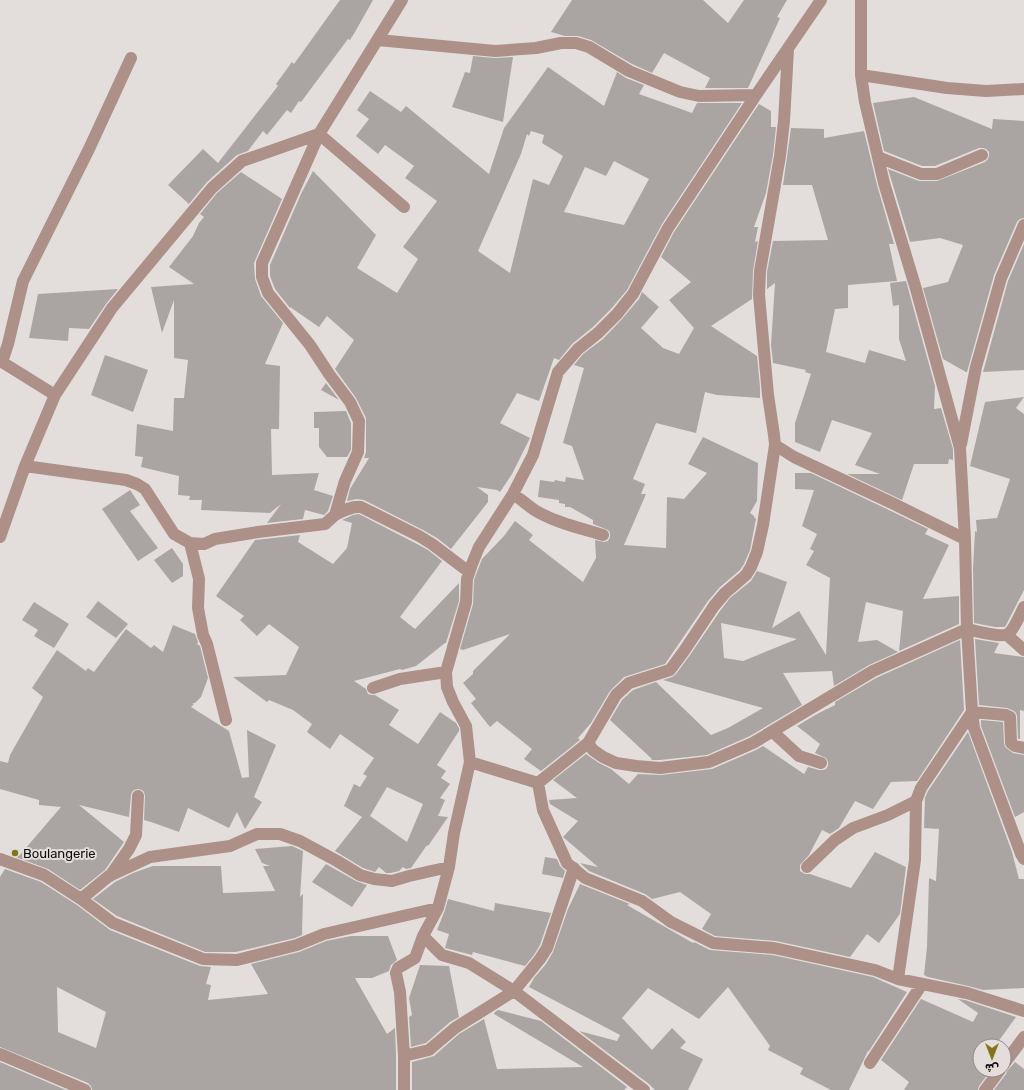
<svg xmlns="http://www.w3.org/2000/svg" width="1024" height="1090" viewBox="0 0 1024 1090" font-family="Rubik,Cairo,sans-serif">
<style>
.building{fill:#aaa5a3;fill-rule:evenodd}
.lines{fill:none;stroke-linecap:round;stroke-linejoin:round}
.minor{stroke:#ad9088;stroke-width:12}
.poi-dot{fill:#82761a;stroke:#e3dedc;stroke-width:1.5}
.labels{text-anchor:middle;stroke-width:4;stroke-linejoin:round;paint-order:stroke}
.poi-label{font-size:13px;fill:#0e0d0c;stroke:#e3dedc;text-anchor:start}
</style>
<rect width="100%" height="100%" fill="#e3dedc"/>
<path class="building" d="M340,0H373L355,32L350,40L348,39L301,102L299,101L291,113L287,110L267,135L263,131L248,151L237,155L207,182L189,204L168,185L203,149L218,163L278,86L276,84L292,62L294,64Z
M572,0H703L728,23L744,0H787L777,17L780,18L748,88H705L710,78L664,53L652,73L632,64L591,40L578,36H565L551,32Z
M473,56L494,58L513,57L503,122L452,107L465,72L470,73Z
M548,67L604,106L617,72L626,78L644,85L639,94L692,113L697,103H742L662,224L627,290L611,309L593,327L572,344L559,360L554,358L539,401L517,393L500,423L530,438L512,474L500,492L497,490L477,487L488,495V502L451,549L437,538L423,530L364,500L357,499L347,501L350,489L369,458H364L366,452V418L356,398L335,369L354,340L327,316L319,327L290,307V308L275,289L270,276V265L301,194L313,171L376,235L357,268L397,293L418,259L403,247L437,201L405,178L414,166L385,145L378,154L356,136L369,119L357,110L370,91L401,112L406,106L489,174L504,128ZM531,131L544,135L542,143L563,156L549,185L533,179L510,273L478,251L521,154L527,134L529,136ZM614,161L649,179L624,225L564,212L585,167L606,176Z
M914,97L992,129L993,119L1024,121V218L1020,219L1017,222L994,275L967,372H966L943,359L923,288L948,282L963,245L940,238L910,242L888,169L919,181H937L985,162L988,159L989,156V152L986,149L983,148H979L935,166H922L884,151L873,103Z
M759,104L771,111V127H776L773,155L766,193L754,227H758L755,242L758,241L753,271L752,299L711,326L757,356L760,387V398L717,395L705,392L696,433L656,423L633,479L645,484L641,494H646L624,545L666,548L667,497L684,499L707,473L688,464L703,437L758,463L757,501L750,513L754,516V517L756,519L750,550L744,564L740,570L720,587L708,601L665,664L624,677L610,691L591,723L578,738L580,740L541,771L524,759L532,749L497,721L490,727L471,703L476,699L463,683L473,674V671L510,634L463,650L460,649L473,604L474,580L482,559L504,536L515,521L533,535L529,540L583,582L596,558L595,540L604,542L608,541L610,537V533L608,530L593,524V520L570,507H565V504L559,503V500L538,497L540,480L554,482L555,480L565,482L566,477L584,480L572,446L563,443L584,368L574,365L583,354L603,339L622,319L639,299L642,292L659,307L641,328L663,348L679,354L694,328L669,300L691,282L661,257L674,232Z
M791,128L824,129V138L864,131L877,185L894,244H889L897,281L848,285V308L835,309L826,352L865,363L869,350L906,361L899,339V305L893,306L890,283L906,281L935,386L934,409L941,408L953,449V460L949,459L948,464H914L902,500L847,474H880L855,465L872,433L832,420L820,452L795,442V423L811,374L805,372L806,370L773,363L771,345L775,283L767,289V272L773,241L828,240L812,185H783L787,157Z
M241,172L282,199L254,263L255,279L261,296L283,323L265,364L280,366L279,429H271L272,475L319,473L314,490L333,496L328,511L324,515L305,510L303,519L267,523L281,504L270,513L201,510L202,500H189L190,496L178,495L179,476L141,467L143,457L135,456L137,424L173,431L174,398H184L188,360L174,358V300L162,333L151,287L194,284L169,267L193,236L199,223L204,217L200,214L217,193Z
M1024,244V370L983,372L1008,281Z
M118,289L106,304L89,329L69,328L68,341L29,338L38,294Z
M105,355L148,370L133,412L91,395Z
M326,383L339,400L321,390Z
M1024,397L1016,408L1024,414V590L1005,627H995L974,623L973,568L975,531L977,532L976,520L997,518L1010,479L970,466L985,402Z
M346,411L351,423V450L347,457H327L319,447V428H314V412Z
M795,473H811L891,511L928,529L925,534L949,545L923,599L959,596V624L899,651L903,611L866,602L858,642L877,640L898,652L869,665L834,686L832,671L783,673L802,705L750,736L707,755L660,760H651L652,759L610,720L622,700L633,690L656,682L711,735L728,728L763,708L663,680L672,677L676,674L690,655L720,611L730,598L751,581L757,571L787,582L772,628L799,611L826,655L830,578L806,565L814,551L810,549L817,534L802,526L814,490L795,489ZM721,623L765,632L797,639L743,661L724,658Z
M130,490L140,505L130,511L158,548L138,561L102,509Z
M359,514L415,543L428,550L442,561L400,617L415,629L459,583V601L446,643H445L416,666L402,670L400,669L354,681L366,689L368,694L372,695H375L399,710L389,725L418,744L440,712L456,723L459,728V731L437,765L446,771L441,778L450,784L440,798L445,800L438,816L448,817L428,846L427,845L411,868L406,869L403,867L399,871L391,873H386L379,867L375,872L363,868L335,851L362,817L344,806L354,784L360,787L367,776L363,774L374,758L340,734L330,749L307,732L312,724L293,710L269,700L267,702L233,677L286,675L299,647L269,624L257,636L240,620L244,616L216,596L255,540L300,535L298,542L333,564L347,548L352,523L342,520L353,515ZM387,787L423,804L407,842L370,816Z
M172,548L183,564V576L172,583L154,560Z
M98,601L128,624L116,638L86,617Z
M34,602L69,624L54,648L34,636L38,630L22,620Z
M173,625L195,634L198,642L197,644L200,646L208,678L201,697L195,703H192L194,704L191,707L229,731L242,778L249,777L247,730L276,745L254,797L262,802L245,829L237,812L229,828L188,808L179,832L154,823L144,820L145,796L144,792L142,790L138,789L134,790L132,792L131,795L129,817L79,805L124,842L105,870L80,890L48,869L13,856L15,852L19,856L61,807L39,805V800L0,789V761L8,763L10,755L43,697L32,688L57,650L86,671L88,668L94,672L126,629L151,648L154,645L163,652Z
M975,639L999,643L994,653L1024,657V711L1020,710V739H1018L1017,716L1016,713L1014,711L1007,708L979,705Z
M960,640L964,710L917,781L891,782L873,809L855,801L839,828L830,834L822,830L809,855L800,865V871L805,874H810L851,888L875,852L906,867L900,914L879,943L867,934L850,957L776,941L715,936L702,929L711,914L680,892L652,899L645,894L589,871L580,863L598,867L563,837L578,821L550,804L549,800L577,798L553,780L586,754L599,763L611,769L629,784L638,774L661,775L712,769L756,750L763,746L804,774L808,767L819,770H823L826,769L828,766V762L826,758L815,753L820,744L797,726L817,714L835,705V702L876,678Z
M981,720L1003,722L1004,743L1005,747L1013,753L1024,755V812L1015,817L981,726Z
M968,732L1012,852L1019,879H1024V988L983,990L968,986L928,977L924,975L927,947L929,878L936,881L939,829L924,828L925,798L928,791Z
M292,846L303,851L300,897L303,894L302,935L295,938L236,952H205L117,916L93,899L115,882L133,873L153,866H221L223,893L275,891L263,866H270L262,863L255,849Z
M545,857L557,859L560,866L565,871L563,878L542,874Z
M326,864L356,881L367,885L352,907L312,882Z
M5,869L41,882L77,905L110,930L200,966L211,967L206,984L211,985L208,1000L268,994L251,964L299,952L326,941L351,936H388L397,960L391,965L389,971L372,978H355L387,1034L395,1028L396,1056V1090H92L91,1086L88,1083L0,1047V877ZM57,987L106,1012L96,1048L58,1032Z
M580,884L630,904L627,905L693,943L694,942L710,950L773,955L873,977L907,992L869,1051H868L849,1090H831L800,1074L803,1068L768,1050L770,1046L728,987L699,1019L648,988L622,1018L652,1050L672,1028L686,1042L680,1048L703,1059L688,1090H655L649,1084L579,1031L617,1041L620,1035L529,987L534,978L546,964L553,952L568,909Z
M448,899L494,911L495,903L551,913L540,945L534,955L525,966L473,952L472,955L445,948L449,934L437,930L445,910Z
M420,965L449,966L459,1017L450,1022L426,1043L411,1047L409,1017L412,1015L409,998Z
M921,999L973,1022L978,1013L958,999L965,1000L1016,1017L995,1046H980V1070H991L979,1086L978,1090H904L909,1082L881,1060Z
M498,1010L541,1021L627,1087L624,1090H412V1062L434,1056L459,1034L484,1019L497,1069L583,1067L494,1014L495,1012Z
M0,1062L66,1090H0Z
M1015,1062L1024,1069V1090H994L1006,1074L1007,1071Z"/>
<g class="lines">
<path class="minor" d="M378,40L495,51L536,48L561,43H576L589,47L629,71L680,92L699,96L756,95
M788,50L784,121L780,156L760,271L759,295L768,395L774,435L775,445L794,457L894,504L965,539
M861,75L947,88L986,91L1024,89
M878,157L921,174H937L982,155
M55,395L2,362L8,344L23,281L89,149L131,58
M961,444L976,367L1001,278L1024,225
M25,466L97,476L126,480L137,484L145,489L174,534L190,543L204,544L215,539L258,532L325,524L335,515L345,481L358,452L359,421L350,402L329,374L310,345L268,293L262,277V263L319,134L404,207
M513,494C521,499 528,506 536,511C557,523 580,528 603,535
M335,515C343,511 351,506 361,507L419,536L432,544L469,572
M0,537L25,466L55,395L112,308L212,188L242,161L319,134L402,0
M190,543L199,579L198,608L203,635L207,644L226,720
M1024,607C1020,614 1014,630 1008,634C1001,638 976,631 967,629L972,712L974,728L1021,854L1024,859
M1007,635L1024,650
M373,688L400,679L446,672
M773,732L799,756L821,763
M588,743L616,695L629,683L670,670L684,651L714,606L725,593L746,575L751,567L757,552L763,525L775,445
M470,762L538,783L588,743L593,750L603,757L616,763L636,766L660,768L709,762L753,743L873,671L967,629L965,539L960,448L916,289L884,183L865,102L861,75V0
M538,783L543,810L567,863L585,878L642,901L671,922L713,943L774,948L875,970L898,979L967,993L1024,1011
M0,859L44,875L81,899L113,923L203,959L237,960L297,945L324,934L438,908
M807,867L835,840L853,828L888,815L916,801
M110,876L129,849L136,835L138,796
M81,899L109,876L150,857L230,846L257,834H280L300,841L337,861L360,875L374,879L392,881L409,876L449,867
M423,936L442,955L469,963L514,991L540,959L547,948L574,868
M898,979L915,860L916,801L921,788L972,712L1006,715L1010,717L1011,743L1015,746L1024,748
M0,1054L85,1090
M404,1056L429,1050L455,1028L514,991L644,1090
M870,1063L922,984
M1004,1064L1024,1037
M404,1090V1056L400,992L396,973L398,968L415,958L423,936L438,908L449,867L454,833L470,762L466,726L453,702L447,687L446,672L466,602L467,579L472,564L479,547L513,494L533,455L558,372L578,349L598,333L617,314L633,294L668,228L756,95L821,0
M985,1090L1000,1070"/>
</g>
<circle class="poi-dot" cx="15" cy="853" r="4"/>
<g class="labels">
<g class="poi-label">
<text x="23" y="858">Boulangerie</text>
</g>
</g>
<g transform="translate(992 1058) rotate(180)"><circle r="19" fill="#e3dedc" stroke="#8e8a89"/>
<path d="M0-3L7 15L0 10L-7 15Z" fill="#82761a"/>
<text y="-6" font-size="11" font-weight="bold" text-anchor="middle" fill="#0e0d0c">ش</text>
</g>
</svg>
